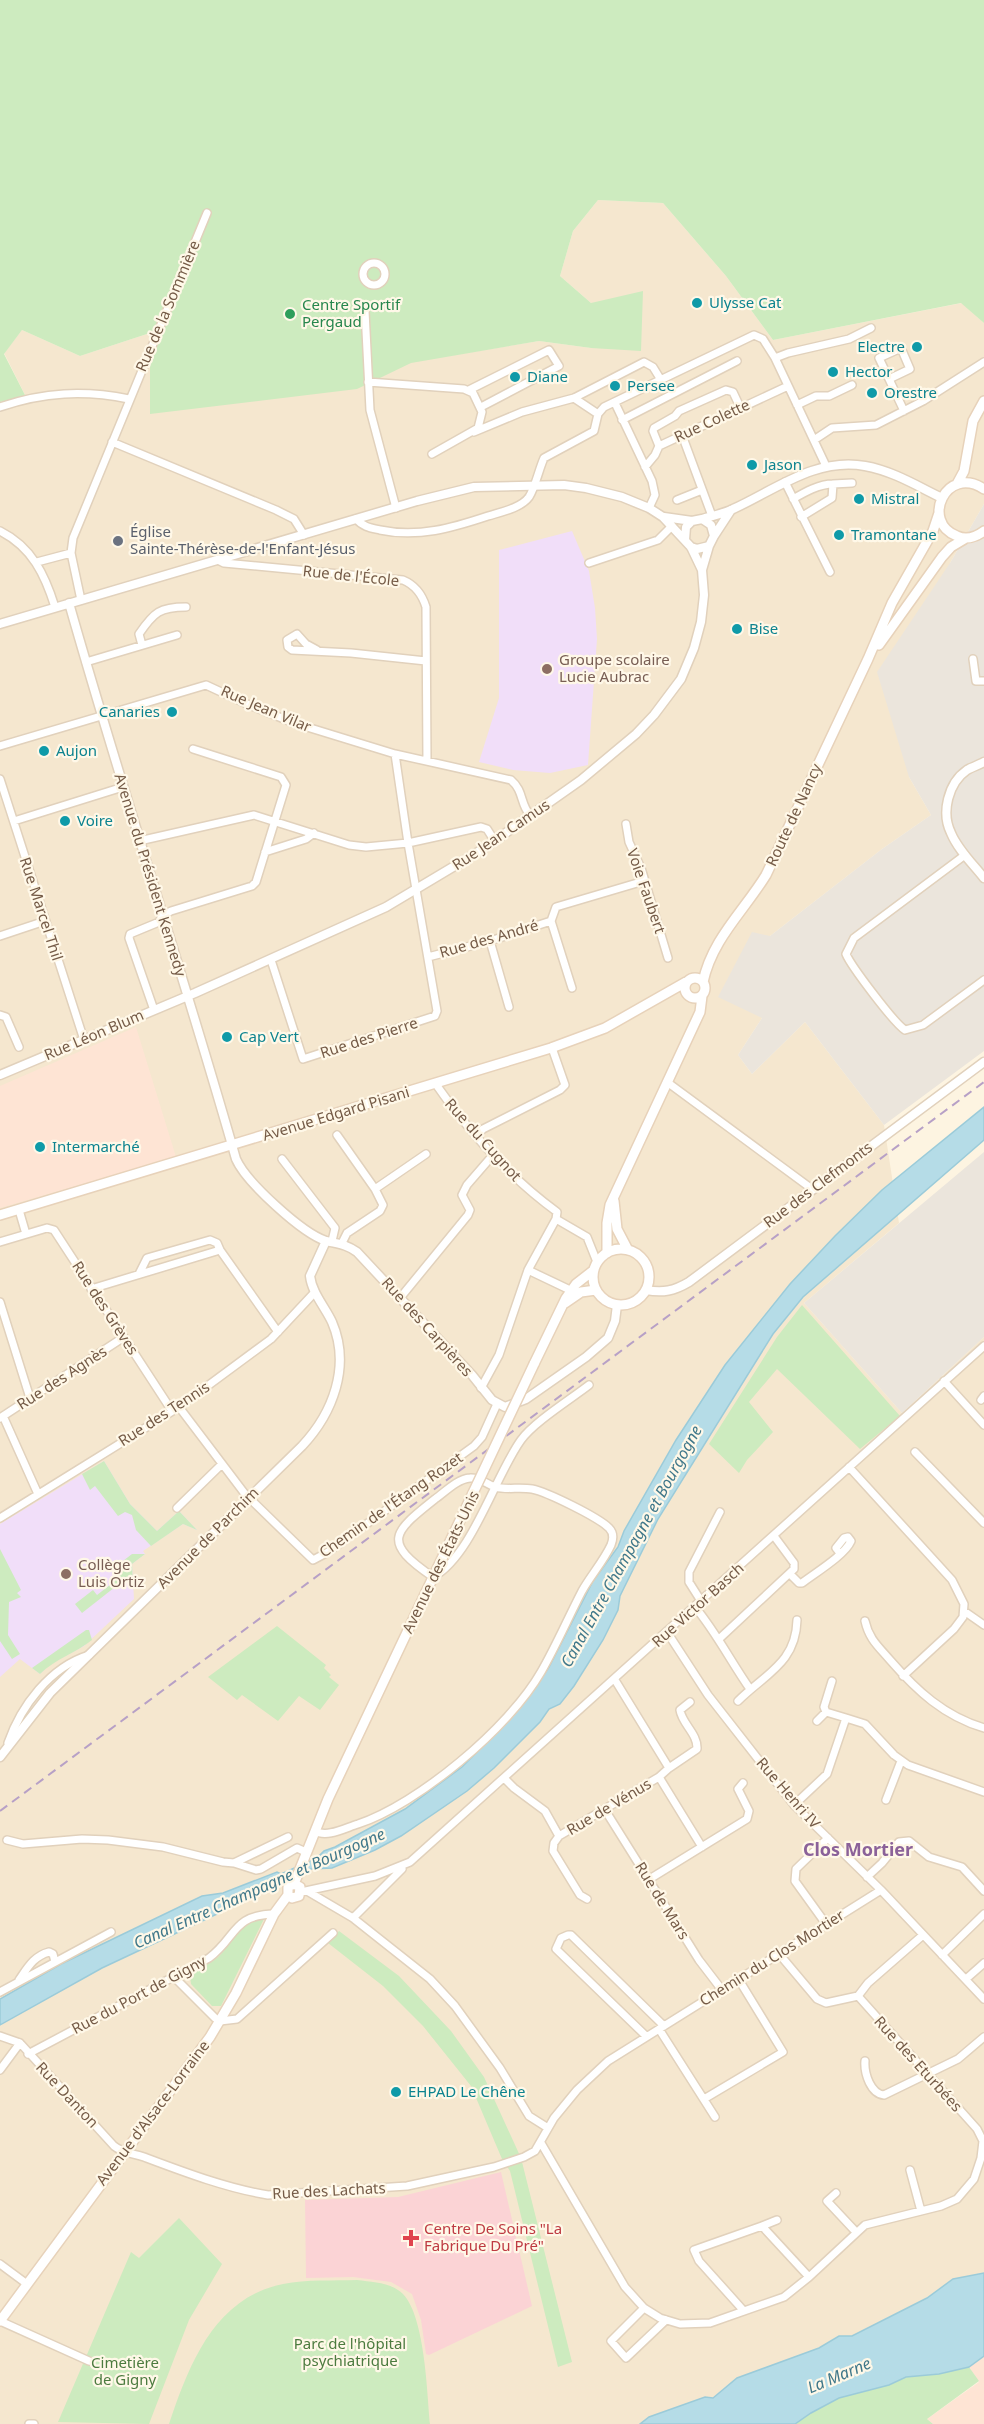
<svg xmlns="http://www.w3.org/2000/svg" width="984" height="2424" viewBox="0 0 984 2424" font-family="'Noto Sans',sans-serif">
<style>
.residential{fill:#f5e7cf}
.commercial{fill:#fee4d4}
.industrial{fill:#ebe5dc}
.education{fill:#f1def9}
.medical{fill:#fbd3d5}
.green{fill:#cdebbf}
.water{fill:#b5dce7;stroke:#9bcbd9;stroke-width:1.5}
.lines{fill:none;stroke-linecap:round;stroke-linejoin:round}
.minor-casing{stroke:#e1d1bc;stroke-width:10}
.tertiary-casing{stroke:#e1d1bc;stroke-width:11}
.secondary-casing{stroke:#e7d2ba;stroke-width:12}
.minor{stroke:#fff;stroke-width:7}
.tertiary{stroke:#fff;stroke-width:8}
.secondary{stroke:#fff;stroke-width:9}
.rail{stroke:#b7a0c6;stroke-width:2;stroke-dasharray:9 6;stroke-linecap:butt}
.secondary-bridge-casing{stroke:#e7d2ba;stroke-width:12;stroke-linecap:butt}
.secondary-bridge{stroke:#fff;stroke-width:9}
.culture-dot{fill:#0f9aa8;stroke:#fff8e8;stroke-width:2}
.leisure-dot{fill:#2e9e5b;stroke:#fff8e8;stroke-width:2}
.worship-dot{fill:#6b7280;stroke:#fff8e8;stroke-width:2}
.education-dot{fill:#8d6e63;stroke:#fff8e8;stroke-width:2}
.health-dot{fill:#e0444e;stroke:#fff8e8;stroke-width:2}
.labels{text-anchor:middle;stroke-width:4.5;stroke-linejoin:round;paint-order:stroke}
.culture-label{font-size:15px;fill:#0d838f;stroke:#fff8e8;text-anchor:start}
.leisure-label{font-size:15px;fill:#27864d;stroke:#fff8e8;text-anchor:start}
.street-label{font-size:15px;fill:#755b47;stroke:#fff8e8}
.worship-label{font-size:15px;fill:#5b616d;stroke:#fff8e8;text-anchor:start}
.education-label{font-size:15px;fill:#785e54;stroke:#fff8e8;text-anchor:start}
.health-label{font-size:15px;fill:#be3a42;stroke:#fff8e8;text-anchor:start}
.park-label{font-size:15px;fill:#4c7b3f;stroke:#fff8e8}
.water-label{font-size:16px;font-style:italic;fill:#40788a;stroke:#fff8e8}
.quarter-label{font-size:18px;font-weight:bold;fill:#8b6299;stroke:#fff8e8}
</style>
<rect width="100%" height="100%" fill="#fdf4e1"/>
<path class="residential" d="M598,200L663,203L726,276L773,340L962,303L984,323V504L950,563L909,777L931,815L882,849L770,936L762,1018L738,1055L752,1074L805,1022L884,1125L899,1223L804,1303L902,1413L984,1337V2273L953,2279L927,2298L852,2336H839L819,2348L737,2378L712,2398L649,2417L640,2424H0V402L26,397L4,353L22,330L80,356L150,333L411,362L539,341L591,348V303L560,276L573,231Z"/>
<path class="commercial" d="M136,1027L176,1157L0,1208V1086Z
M984,2356V2424H933L927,2419L979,2382L969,2367Z"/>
<path class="industrial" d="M984,504V1051L884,1125L805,1022L752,1074L738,1055L762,1018L718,997L752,932L770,936L882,849L931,815L909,777L877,672L950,563Z
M984,1152V1337L902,1413L804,1303Z"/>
<path class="education" d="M572,531L589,571L595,608L597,639L588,765L550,773L513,770L479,762L499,698V550Z
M104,1461L130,1504L157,1531L179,1511L197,1530L183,1524L143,1551L145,1554L132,1564L134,1599L84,1646L49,1665L40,1674L20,1659L0,1677V1524Z"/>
<path class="medical" d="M501,2172L532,2306L429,2355L426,2354L421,2320L412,2294L391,2282L353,2277L306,2278L305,2200L398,2197Z"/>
<path class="green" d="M0,0H984V323L961,303L773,340L726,276L663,203L598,200L573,231L560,276L591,303L643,291L641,351L591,348L539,341L411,363L357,389L150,414V333L80,356L22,330L4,354L26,397L0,402Z
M802,1305L900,1416L860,1449L777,1369L749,1402L773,1432L747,1460L739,1473L709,1444L777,1337Z
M104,1461L130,1504L157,1531L179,1511L197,1530L183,1524L151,1546L136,1530L132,1515L125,1512L118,1516L95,1486L90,1490L82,1474Z
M0,1549L21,1590L17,1593L21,1597L9,1602L8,1635L20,1654L12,1659L0,1641Z
M132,1554H145L132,1564L133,1584L124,1580L82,1613L75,1604L93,1590L97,1595L120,1577L114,1568Z
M277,1626L326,1665L324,1668L331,1675L329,1677L339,1685L320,1710L299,1696L278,1721L242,1695L237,1700L208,1677Z
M86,1630H89L92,1640C76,1653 55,1659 40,1674L32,1668Z
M264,1919L221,2006H212L191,1984L190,1976C198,1967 209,1965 218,1957C236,1940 236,1921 264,1919Z
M339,1931L399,1976L451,2031L484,2077L521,2158L572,2362L558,2367L510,2171L502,2159L471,2086L423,2026L383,1986L328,1943Z
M179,2218L222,2264L189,2320L149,2424L58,2422L131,2252L139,2258Z
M357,2280C371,2282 386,2282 398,2290C425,2306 427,2393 430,2424H169C189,2365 214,2298 283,2284C307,2279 333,2281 357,2280Z
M969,2367L979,2381L927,2419L933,2424H795L811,2413L839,2398L889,2385L906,2377L937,2374Z"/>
<path class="water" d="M984,1107V1140L803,1297L773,1334L658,1519L620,1596L618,1610L603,1640L574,1686L560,1704L549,1709L540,1722L494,1768L467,1791L401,1836L375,1850L332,1868L311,1869L244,1899L236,1905L102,1968L0,2025V1999L61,1964L202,1896L223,1893L277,1872L281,1874L317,1858L324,1851L335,1847L405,1809L462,1767L500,1729L531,1694L549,1667L593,1581L618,1547L624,1531L676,1440L725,1365L790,1284L835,1236L882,1190Z
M984,2273V2356L969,2367L939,2374L906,2377L889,2385L839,2398L811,2413L795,2424H640L649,2417L705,2397L713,2398L737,2378L819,2348L839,2336H852L927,2298L953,2279Z"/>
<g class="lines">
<g class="minor-casing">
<path id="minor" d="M363 274a11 11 0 1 1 22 0a11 11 0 1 1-22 0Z
M365,311L370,410L396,508
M775,358L788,353L849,339L871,328
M889,379L879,358L901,348L910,369L889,379L904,411
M368,382L464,389L473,393L482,412L478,428L432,454
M469,390L549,350L559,366L481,407
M574,398L598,414
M615,403L652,481L655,495L649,508
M797,405L816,396H829L852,385
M0,407C44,392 84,390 129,399
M622,420L737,361
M474,432L522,412L574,398L644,362L653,367L661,380
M682,435L712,516
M814,440L832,428L876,425L923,401L984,362
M112,442L276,510L294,519L304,535
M659,446L653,431L654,428L675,416L679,411L726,390L733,392L740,407
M645,467L655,455L659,446L788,386
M785,482L830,572
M833,484L852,483
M793,499C805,492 819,484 833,484L832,498L801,517
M677,500L702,490
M356,519C363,527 371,528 380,530C418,538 452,528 488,516C501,512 521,508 529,497C535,488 539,469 544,458L594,431L598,414L604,407L754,335L763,339L775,358L826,466
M0,531C32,547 45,575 55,607
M218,560L224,563L403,580C415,585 422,594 426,607L427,761
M37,562L71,553
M589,563L658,540L672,526
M81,600L71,553L73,538L207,213
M142,645L139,634C154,612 160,607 186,607
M317,650L306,644L297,634L287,640L288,647L292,650L351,653L426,661
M973,659L976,681H984
M86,662L177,635
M0,746L206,685L247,704L294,723L395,754L408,843L437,1011L435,1016L303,1059L271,960
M395,754L511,780C524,791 520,804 530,815
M0,779L84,1040
M14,821L123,787
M626,824L629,842L641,868L668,958
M139,841L254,815L349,845L366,847L408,843L481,827L487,829L494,840
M265,852L306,839L314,833
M965,855L854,938L846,954C851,966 894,1023 905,1030L923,1025L984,980
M551,921L572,988
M0,936L45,921
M490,941L509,1007
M428,957L490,941L551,921L556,907L644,881
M154,1010L129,938L130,934L159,922L162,916L171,911L252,886L256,882L286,785L281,777L193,749
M0,1015L6,1017L19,1047
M667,1082L812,1189
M435,1083C469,1132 509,1177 557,1212L556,1219
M337,1135L375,1189L383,1205L380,1211L347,1233L342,1243
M476,1136L483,1129L560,1090L565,1085L552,1048
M282,1159L335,1228L332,1241
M375,1189L426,1154
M19,1210L26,1234
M0,1242L47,1228L54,1230L172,1411
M139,1274L147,1258L210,1240L217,1243L220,1250
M91,1289L220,1250L278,1332
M570,1290L528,1270L556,1219L587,1237L597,1262
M400,1298L468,1215L470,1210L462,1195L467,1185L493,1155
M0,1302L30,1398
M944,1381L984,1425
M481,1388L499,1355L528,1270
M981,1400L984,1396
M179,1407L245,1494L313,1560L328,1552L474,1446L482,1437L497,1404
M3,1416L38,1494
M0,1418L124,1337
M915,1452L984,1523
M849,1467L952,1580L964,1604L963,1617L954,1629L903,1676
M177,1508L222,1464
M0,1518L179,1407L271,1339L315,1292
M791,1575L799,1583H802C815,1573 845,1555 851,1541L848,1537L844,1538L836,1548L840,1553
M701,1601L689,1582V1572L720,1512
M695,1607C716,1632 731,1662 750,1689
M964,1611L984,1625
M865,1621C869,1639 878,1646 890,1660C917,1691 944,1716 984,1728
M667,1632L708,1695L794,1805L881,1890L984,1999
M719,1639L794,1569V1563L774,1536
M738,1701C765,1674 796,1663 797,1620
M846,1718L865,1724L894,1755L908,1765L984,1792
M817,1721L826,1712
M8,1743C21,1706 50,1667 89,1655
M669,1768L697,1749C698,1734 682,1724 680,1710L690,1702
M659,1777L702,1847
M504,1778L514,1788L545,1811L559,1836L659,1777L669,1768L615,1680
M886,1800L901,1761
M794,1805L827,1774L846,1718L826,1712L824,1707L832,1681
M605,1810L699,1960L722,1990
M315,1831C327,1838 345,1828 358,1824C418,1804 509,1728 541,1672C556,1646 568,1618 582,1591C591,1575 603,1562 611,1545C613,1540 614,1533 609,1528C598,1517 547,1492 532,1489C520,1487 506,1490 495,1487C486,1484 480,1477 470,1478C457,1479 445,1492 435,1499C392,1533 382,1542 433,1577C472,1556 495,1476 521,1440C534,1422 571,1399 589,1385
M559,1836L554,1843L553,1851L580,1895L587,1899
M7,1840L23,1844L82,1839L108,1840L163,1847L223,1862L234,1863L288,1837
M234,1863L256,1870L261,1869L297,1848L306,1852
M867,1877L882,1863L899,1842L909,1841L929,1857L962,1867L984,1891
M648,1880L747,1819L749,1811L738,1789L743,1783
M307,1891L353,1918L430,1979L455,2006L500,2068L529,2116L548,2128
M301,1892L375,1876L410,1862L984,1346
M353,1918L402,1869
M826,1924L795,1881L796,1869L828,1838
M780,1955L817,1999L826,2003L858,1996
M942,1955L984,1914
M174,1977L215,2018L220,2021L237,2019L333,1933
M966,1979L984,1963
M19,1980C28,1967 34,1956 49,1952L53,1954L55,1962
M0,1992L111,1932
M858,1996L868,1983L923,1935
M659,2029L715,2117
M0,2036L20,2043L114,2146C124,2154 133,2153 144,2157C184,2172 226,2188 268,2195L407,2186L494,2167L524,2157L535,2151L554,2118L577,2090L608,2061L881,1890
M646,2036L556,1949L561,1938L568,1935H571L664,2026
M28,2054L209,1958C237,1937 232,1915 274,1914
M865,2061C864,2074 871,2094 884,2095L958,2059L984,2037
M0,2070L20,2043
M704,2099L783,2052L739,1980
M541,2143L625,2287L644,2308L660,2318L680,2324L710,2323L784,2297L809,2277L865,2225L941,2206L957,2199L974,2179L981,2158L983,2141L977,2129L858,1996
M910,2170L921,2211
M836,2193L827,2201L856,2232
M762,2226L777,2220
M0,2264L27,2284
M644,2308L611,2341L626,2358L666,2320
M743,2310L699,2261L694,2250L762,2226L809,2277
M0,2321L89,2361
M29,2424H34"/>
</g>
<g class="tertiary-casing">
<path id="tertiary" d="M664,517L692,521
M702,519C712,516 723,514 733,509C775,490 816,457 865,466C893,471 917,486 942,498
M714,536L731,510
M685,540L686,527L692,521L702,519L711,525L714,536L709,546L697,549L691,547
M69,603C122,790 183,973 236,1159C246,1182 302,1233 326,1241C338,1244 346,1244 357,1252L472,1375L492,1400L505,1407L526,1399L586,1357L608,1338L615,1321L617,1305
M0,624L417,501L474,487L564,485L586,488L622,497L649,508L663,517L691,547L702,570
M984,762C979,765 972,767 967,770C948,783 941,813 951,833C958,850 973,864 984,878
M0,1075L195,993L386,907L483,849L581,780L636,734L654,715L681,679L694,648L701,622L704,595L702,570L709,546
M646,1290C663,1293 674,1291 689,1282L984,1062
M0,1757L50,1693L302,1446C333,1413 351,1366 332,1322C325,1307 312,1293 310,1276L326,1241"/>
</g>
<g class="secondary-casing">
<path id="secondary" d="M957,484L964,471L973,421L984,401
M984,489C946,464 920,522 957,536C966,540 976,537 984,531
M879,645L942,557L951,547L966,538
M685 988a10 10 0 1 1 20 0a10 10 0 1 1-20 0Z
M703,982C712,939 744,911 766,875L868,659L892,603L933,531L939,513
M614,1201L617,1229L628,1250
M0,1215L551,1048L605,1028L686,982
M593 1277a28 28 0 1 1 56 0a28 28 0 1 1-56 0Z
M607,1253V1223L610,1205L700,1012L702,996
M565,1303L581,1292L596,1290
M534,1364L566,1298L576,1284L594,1270
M294,1884L328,1799L473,1493
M0,2321L210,2037L236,1993L274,1914L288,1895V1887L294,1884L300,1887L299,1896L292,1898L288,1895"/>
</g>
<use href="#minor" class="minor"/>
<use href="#tertiary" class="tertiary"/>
<use href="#secondary" class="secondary"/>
<path class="rail" d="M0,1811L984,1082"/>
<g class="secondary-bridge-casing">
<path id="secondary-bridge" d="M473,1493L534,1364"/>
</g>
<use href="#secondary-bridge" class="secondary-bridge"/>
</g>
<g class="culture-dot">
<circle cx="697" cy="303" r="6"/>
<circle cx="917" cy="347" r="6"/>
<circle cx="833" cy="372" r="6"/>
<circle cx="515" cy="377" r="6"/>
<circle cx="615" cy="386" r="6"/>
<circle cx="872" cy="393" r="6"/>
<circle cx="752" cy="465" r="6"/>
<circle cx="859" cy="499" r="6"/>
<circle cx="839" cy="535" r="6"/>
<circle cx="737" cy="629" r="6"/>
<circle cx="172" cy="712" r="6"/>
<circle cx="44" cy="751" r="6"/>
<circle cx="65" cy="821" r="6"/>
<circle cx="227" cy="1037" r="6"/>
<circle cx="40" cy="1147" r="6"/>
<circle cx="396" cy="2092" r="6"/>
</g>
<circle class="leisure-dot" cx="290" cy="314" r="6"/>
<circle class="worship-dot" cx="118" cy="541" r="6"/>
<g class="education-dot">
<circle cx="547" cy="669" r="6"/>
<circle cx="66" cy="1574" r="6"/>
</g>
<path class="health-dot" d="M408 2229h6v6h6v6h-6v6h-6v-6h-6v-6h6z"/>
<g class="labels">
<g class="culture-label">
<text x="709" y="308">Ulysse Cat</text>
<text x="905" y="352" text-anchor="end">Electre</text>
<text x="845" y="377">Hector</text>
<text x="527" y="382">Diane</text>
<text x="627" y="391">Persee</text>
<text x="884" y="398">Orestre</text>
<text x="764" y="470">Jason</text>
<text x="871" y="504">Mistral</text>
<text x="851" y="540">Tramontane</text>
<text x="749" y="634">Bise</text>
<text x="160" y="717" text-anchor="end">Canaries</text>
<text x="56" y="756">Aujon</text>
<text x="77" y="826">Voire</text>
<text x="239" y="1042">Cap Vert</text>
<text x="52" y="1152">Intermarché</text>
<text x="408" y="2097">EHPAD Le Chêne</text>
</g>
<g class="leisure-label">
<text x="302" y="310">Centre Sportif<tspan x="302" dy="17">Pergaud</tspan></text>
</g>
<g class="street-label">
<text transform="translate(168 306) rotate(-67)" y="5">Rue de la Sommière</text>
<text transform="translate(712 421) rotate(-25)" y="5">Rue Colette</text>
<text transform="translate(351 576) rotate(6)" y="5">Rue de l'École</text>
<text transform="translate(266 709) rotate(23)" y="5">Rue Jean Vilar</text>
<text transform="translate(794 815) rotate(-65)" y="5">Route de Nancy</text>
<text transform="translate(501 835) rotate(-34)" y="5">Rue Jean Camus</text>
<text transform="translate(150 875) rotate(73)" y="5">Avenue du Président Kennedy</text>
<text transform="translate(646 891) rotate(71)" y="5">Voie Faubert</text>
<text transform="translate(41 909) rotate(72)" y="5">Rue Marcel Thil</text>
<text transform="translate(489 939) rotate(-16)" y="5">Rue des André</text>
<text transform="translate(94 1035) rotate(-23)" y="5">Rue Léon Blum</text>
<text transform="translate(369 1038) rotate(-18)" y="5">Rue des Pierre</text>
<text transform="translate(336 1114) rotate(-17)" y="5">Avenue Edgard Pisani</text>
<text transform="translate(483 1140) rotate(48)" y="5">Rue du Cugnot</text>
<text transform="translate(818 1185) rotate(-37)" y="5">Rue des Clefmonts</text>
<text transform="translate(105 1308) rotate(57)" y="5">Rue des Grèves</text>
<text transform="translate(427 1327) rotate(48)" y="5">Rue des Carpières</text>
<text transform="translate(62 1378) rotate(-33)" y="5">Rue des Agnès</text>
<text transform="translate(164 1414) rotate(-33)" y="5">Rue des Tennis</text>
<text transform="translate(391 1505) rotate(-35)" y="5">Chemin de l'Étang Rozet</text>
<text transform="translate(208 1538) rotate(-45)" y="5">Avenue de Parchim</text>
<text transform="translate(441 1562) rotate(-64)" y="5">Avenue des États-Unis</text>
<text transform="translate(698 1605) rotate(-42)" y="5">Rue Victor Basch</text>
<text transform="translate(788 1793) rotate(49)" y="5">Rue Henri IV</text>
<text transform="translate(609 1807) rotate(-31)" y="5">Rue de Vénus</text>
<text transform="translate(662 1901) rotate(58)" y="5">Rue de Mars</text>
<text transform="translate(772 1958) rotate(-32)" y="5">Chemin du Clos Mortier</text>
<text transform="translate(139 1995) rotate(-28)" y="5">Rue du Port de Gigny</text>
<text transform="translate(918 2064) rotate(48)" y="5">Rue des Eturbées</text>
<text transform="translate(67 2095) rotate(47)" y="5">Rue Danton</text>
<text transform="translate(153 2113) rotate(-53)" y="5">Avenue d'Alsace-Lorraine</text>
<text transform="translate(329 2191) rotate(-3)" y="5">Rue des Lachats</text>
</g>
<g class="worship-label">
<text x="130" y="537">Église<tspan x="130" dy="17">Sainte-Thérèse-de-l'Enfant-Jésus</tspan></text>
</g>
<g class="education-label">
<text x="559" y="665">Groupe scolaire<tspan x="559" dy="17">Lucie Aubrac</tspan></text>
<text x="78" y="1570">Collège<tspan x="78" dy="17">Luis Ortiz</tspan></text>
</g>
<g class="health-label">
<text x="424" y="2234">Centre De Soins "La<tspan x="424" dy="17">Fabrique Du Pré"</tspan></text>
</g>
<g class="park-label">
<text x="350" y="2349">Parc de l'hôpital<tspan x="350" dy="17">psychiatrique</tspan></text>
<text x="125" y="2368">Cimetière<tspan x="125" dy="17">de Gigny</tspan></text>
</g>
<g class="water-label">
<text transform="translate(631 1546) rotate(-61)" y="6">Canal Entre Champagne et Bourgogne</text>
<text transform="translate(259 1888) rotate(-24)" y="6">Canal Entre Champagne et Bourgogne</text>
<text transform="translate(839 2375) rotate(-23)" y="6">La Marne</text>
</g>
<g class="quarter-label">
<text x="858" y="1856">Clos Mortier</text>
</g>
</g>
</svg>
